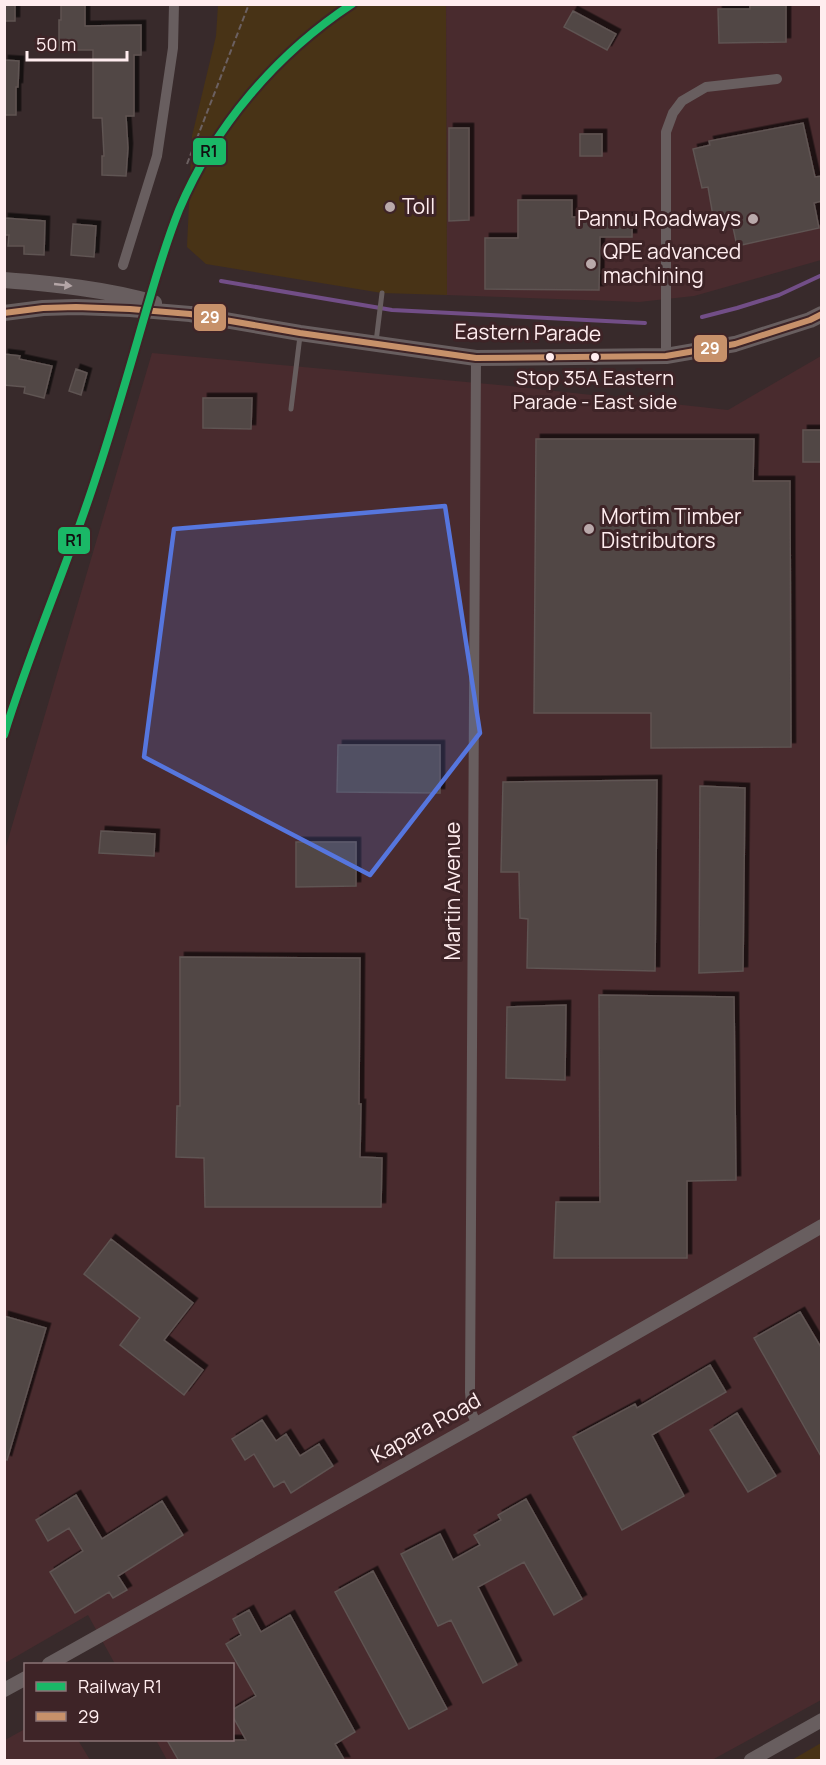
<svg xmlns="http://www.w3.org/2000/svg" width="826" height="1765" viewBox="0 0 826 1765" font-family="Manrope,sans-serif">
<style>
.built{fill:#492b2e}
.green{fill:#483316}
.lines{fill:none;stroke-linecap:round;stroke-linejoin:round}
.stream{stroke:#724e87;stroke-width:4}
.building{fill:#514645;stroke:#5f5452;stroke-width:1.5;filter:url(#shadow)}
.path{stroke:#6b6061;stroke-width:2;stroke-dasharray:6 3;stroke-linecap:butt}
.service{stroke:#685e5f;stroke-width:5}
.minor{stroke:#685e5f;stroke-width:10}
.tertiary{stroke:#685e5f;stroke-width:14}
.secondary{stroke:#685e5f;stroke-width:16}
.bus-1-casing{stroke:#3e2427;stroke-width:10}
.bus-1{stroke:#c7916a;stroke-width:6}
.rail-1-casing{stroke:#3e2427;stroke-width:12}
.rail-1{stroke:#1ab867;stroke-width:8}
.oneway{fill:#b4a6a7}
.marked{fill:#5676de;fill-opacity:0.2;stroke:#5676de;stroke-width:4.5;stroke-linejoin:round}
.poi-dot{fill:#b9a9aa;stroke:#3e2427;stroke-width:2}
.bus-dot{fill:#ffedef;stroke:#3e2427;stroke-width:2}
.labels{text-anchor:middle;stroke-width:6;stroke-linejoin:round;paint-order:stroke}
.bus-label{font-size:20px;fill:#ffedef;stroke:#3e2427}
.poi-label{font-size:21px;fill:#ffedef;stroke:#3e2427;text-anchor:start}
.street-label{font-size:21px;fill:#ffedef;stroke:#3e2427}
.line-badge{stroke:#3e2427;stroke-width:2}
.badge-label{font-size:16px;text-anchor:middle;font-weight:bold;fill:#fff}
.pale-badge-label{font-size:16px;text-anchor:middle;font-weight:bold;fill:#111}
</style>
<defs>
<filter id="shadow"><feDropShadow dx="4.5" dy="-4.5" stdDeviation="0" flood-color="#0009"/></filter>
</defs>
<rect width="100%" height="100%" fill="#382a2b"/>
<path class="built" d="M446,5H821V260L694,296L639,302L447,295Z
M152,353L510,386L728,410L821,356V1700L712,1760H167L156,1740H232V1664H115L88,1615L5,1663L4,853Z
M25,1729L26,1740H78L90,1760H5V1740Z"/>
<path class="green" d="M218,5H446L447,295L382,293L206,264L187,247L192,136L216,36Z
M821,1743V1760H792Z"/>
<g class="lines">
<path class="stream" d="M221,281L392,310L645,323
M702,317L737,308L779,295L822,275"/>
</g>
<path class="building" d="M4,4H15V21H4Z
M61,4H85V26L141,25V55H134V116H126L128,148L126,176L102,175V156H104L102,118H93V50H59V20H61Z
M750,4H786V42L719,43L718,9H750Z
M573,11L616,34L607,50L564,27Z
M4,60L19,61L18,87H16V115H4Z
M803,123L815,177L822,176V201L814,203L819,228L737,246L730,213L713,216L708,187L702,188L693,149L710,145L709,141Z
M449,128H469V220L449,221Z
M580,134H602V156H580Z
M518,200H572V217H632V237H600L599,290L485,289V238H518Z
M4,218L45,221L44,255L24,254V246H8L9,235H4Z
M73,224L96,226L94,257L71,255Z
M4,354L20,356L19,359L52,366L44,398L24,393L25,387L4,385Z
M76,369L87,373L81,395L69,391Z
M203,398H252L251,429L203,428Z
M803,430H822V462H803Z
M536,439H754L753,481H790L791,747L651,748V713H534Z
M338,745H440V793L337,792Z
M657,780L655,971L527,968L528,919L520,918L519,872H501L503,782Z
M700,786L745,788L743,971L699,973Z
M101,831L155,834L154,856L99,853Z
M296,842H356V886L296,887Z
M180,957L360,958L359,1104H361L360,1157L382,1158L381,1207H205L204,1158L176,1157L177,1106H180Z
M599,995L734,997L736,1180L687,1181V1258H554L556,1202H600Z
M566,1005L565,1080L506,1078L507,1007Z
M111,1239L193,1303L164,1340L203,1370L184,1395L120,1345L140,1318L84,1274Z
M800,1312L822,1349V1458L754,1338Z
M4,1316L46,1328L7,1460L4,1459Z
M710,1365L726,1392L652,1435L684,1496L622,1530L573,1437L635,1404L637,1408Z
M737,1413L776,1476L748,1492L710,1430Z
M262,1420L276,1441L286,1434L300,1456L319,1444L333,1466L291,1493L284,1481L274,1487L254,1454L245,1460L232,1439Z
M76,1495L102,1539L162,1501L183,1535L118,1576L127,1590L113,1598L109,1592L75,1613L50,1572L83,1551L69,1528L48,1541L36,1520Z
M526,1499L582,1599L554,1615L524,1562L478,1587L517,1665L483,1683L451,1620L438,1626L401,1554L440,1534L453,1560L480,1545L474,1535L501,1520L498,1515Z
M373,1571L447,1709L409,1729L335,1592Z
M249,1610L261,1632L290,1615L355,1732L335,1744L345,1761H179L167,1740H246L232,1715V1710L256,1696L226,1644L241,1635L233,1619Z"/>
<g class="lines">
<path class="path" d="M187,164L249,4"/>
<path class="service" d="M376,342L382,293
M291,409L300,336"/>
<path class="minor" d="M123,265L157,156L173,48L174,4
M666,356V132L673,113L682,101L706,87L777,79
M476,358L470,1392L472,1414L477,1424"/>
<path class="tertiary" d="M49,1664L477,1424L822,1226
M4,1690L26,1678
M751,1760L822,1720"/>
<path class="secondary" d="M4,280C55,284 105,289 154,303
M4,313L43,308L76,307L130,309L190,314L300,333L476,358L666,356L735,344L810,320L822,314"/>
<g class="bus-1-casing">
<path id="bus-1" d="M4,313L43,308L76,307L130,309L190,314L300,333L476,358L666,356L735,344L810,320L822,314"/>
</g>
<use href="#bus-1" class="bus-1"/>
<g class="rail-1-casing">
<path id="rail-1" d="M4,735C31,647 69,562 97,474C116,417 132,359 149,301C158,270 167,240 179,210C214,127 276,54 352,4"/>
</g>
<use href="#rail-1" class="rail-1"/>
</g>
<defs><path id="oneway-solid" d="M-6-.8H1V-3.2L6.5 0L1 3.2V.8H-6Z" transform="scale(1.5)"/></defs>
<use class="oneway" href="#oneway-solid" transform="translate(63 285) rotate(6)"/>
<path class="marked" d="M445,506L480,733L370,875L144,757L174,529Z"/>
<g class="poi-dot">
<circle cx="390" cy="207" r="6"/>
<circle cx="753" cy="219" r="6"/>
<circle cx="591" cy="264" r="6"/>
<circle cx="589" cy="529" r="6"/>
</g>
<g class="bus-dot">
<circle cx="550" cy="357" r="5"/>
<circle cx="595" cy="357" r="5"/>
</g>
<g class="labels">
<g class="bus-label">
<text x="595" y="385">Stop 35A Eastern<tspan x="595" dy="24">Parade - East side</tspan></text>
</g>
<g class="poi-label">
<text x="402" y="214">Toll</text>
<text x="741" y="226" text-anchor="end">Pannu Roadways</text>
<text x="603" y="259">QPE advanced<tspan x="603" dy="24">machining</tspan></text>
<text x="601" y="524">Mortim Timber<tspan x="601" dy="24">Distributors</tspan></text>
</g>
<g class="street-label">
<text transform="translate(528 333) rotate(1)" y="7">Eastern Parade</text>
<text transform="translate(453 891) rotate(-90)" y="7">Martin Avenue</text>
<text transform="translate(426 1428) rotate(-29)" y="7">Kapara Road</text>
</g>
</g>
<g class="line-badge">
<rect x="192" y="137" width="35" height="29" rx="6" fill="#1ab867"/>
<rect x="193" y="303" width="34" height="29" rx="6" fill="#c7916a"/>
<rect x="693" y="334" width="35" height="29" rx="6" fill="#c7916a"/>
<rect x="57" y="526" width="34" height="29" rx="6" fill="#1ab867"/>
</g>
<g class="badge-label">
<text x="210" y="323">29</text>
<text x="710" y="354">29</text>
</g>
<g class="pale-badge-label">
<text x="209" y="157">R1</text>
<text x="74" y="546">R1</text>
</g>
<rect width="826" height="1765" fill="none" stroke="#ffedef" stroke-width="12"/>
<rect x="24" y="1663" width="210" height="78" fill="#3e2427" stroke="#8b7477" stroke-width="1.5"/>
<rect x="36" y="1682" width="30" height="9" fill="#1ab867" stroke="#8b7477" stroke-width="1.5"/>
<text x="78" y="1693" font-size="18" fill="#ffedef">Railway R1</text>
<rect x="36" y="1712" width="30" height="9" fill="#c7916a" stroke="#8b7477" stroke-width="1.5"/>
<text x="78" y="1723" font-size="18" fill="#ffedef">29</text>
<path d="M27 51v9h100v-9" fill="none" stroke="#ffedef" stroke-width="3"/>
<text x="36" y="51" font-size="18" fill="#ffedef" stroke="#3e2427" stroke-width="4.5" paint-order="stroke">50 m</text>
</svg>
